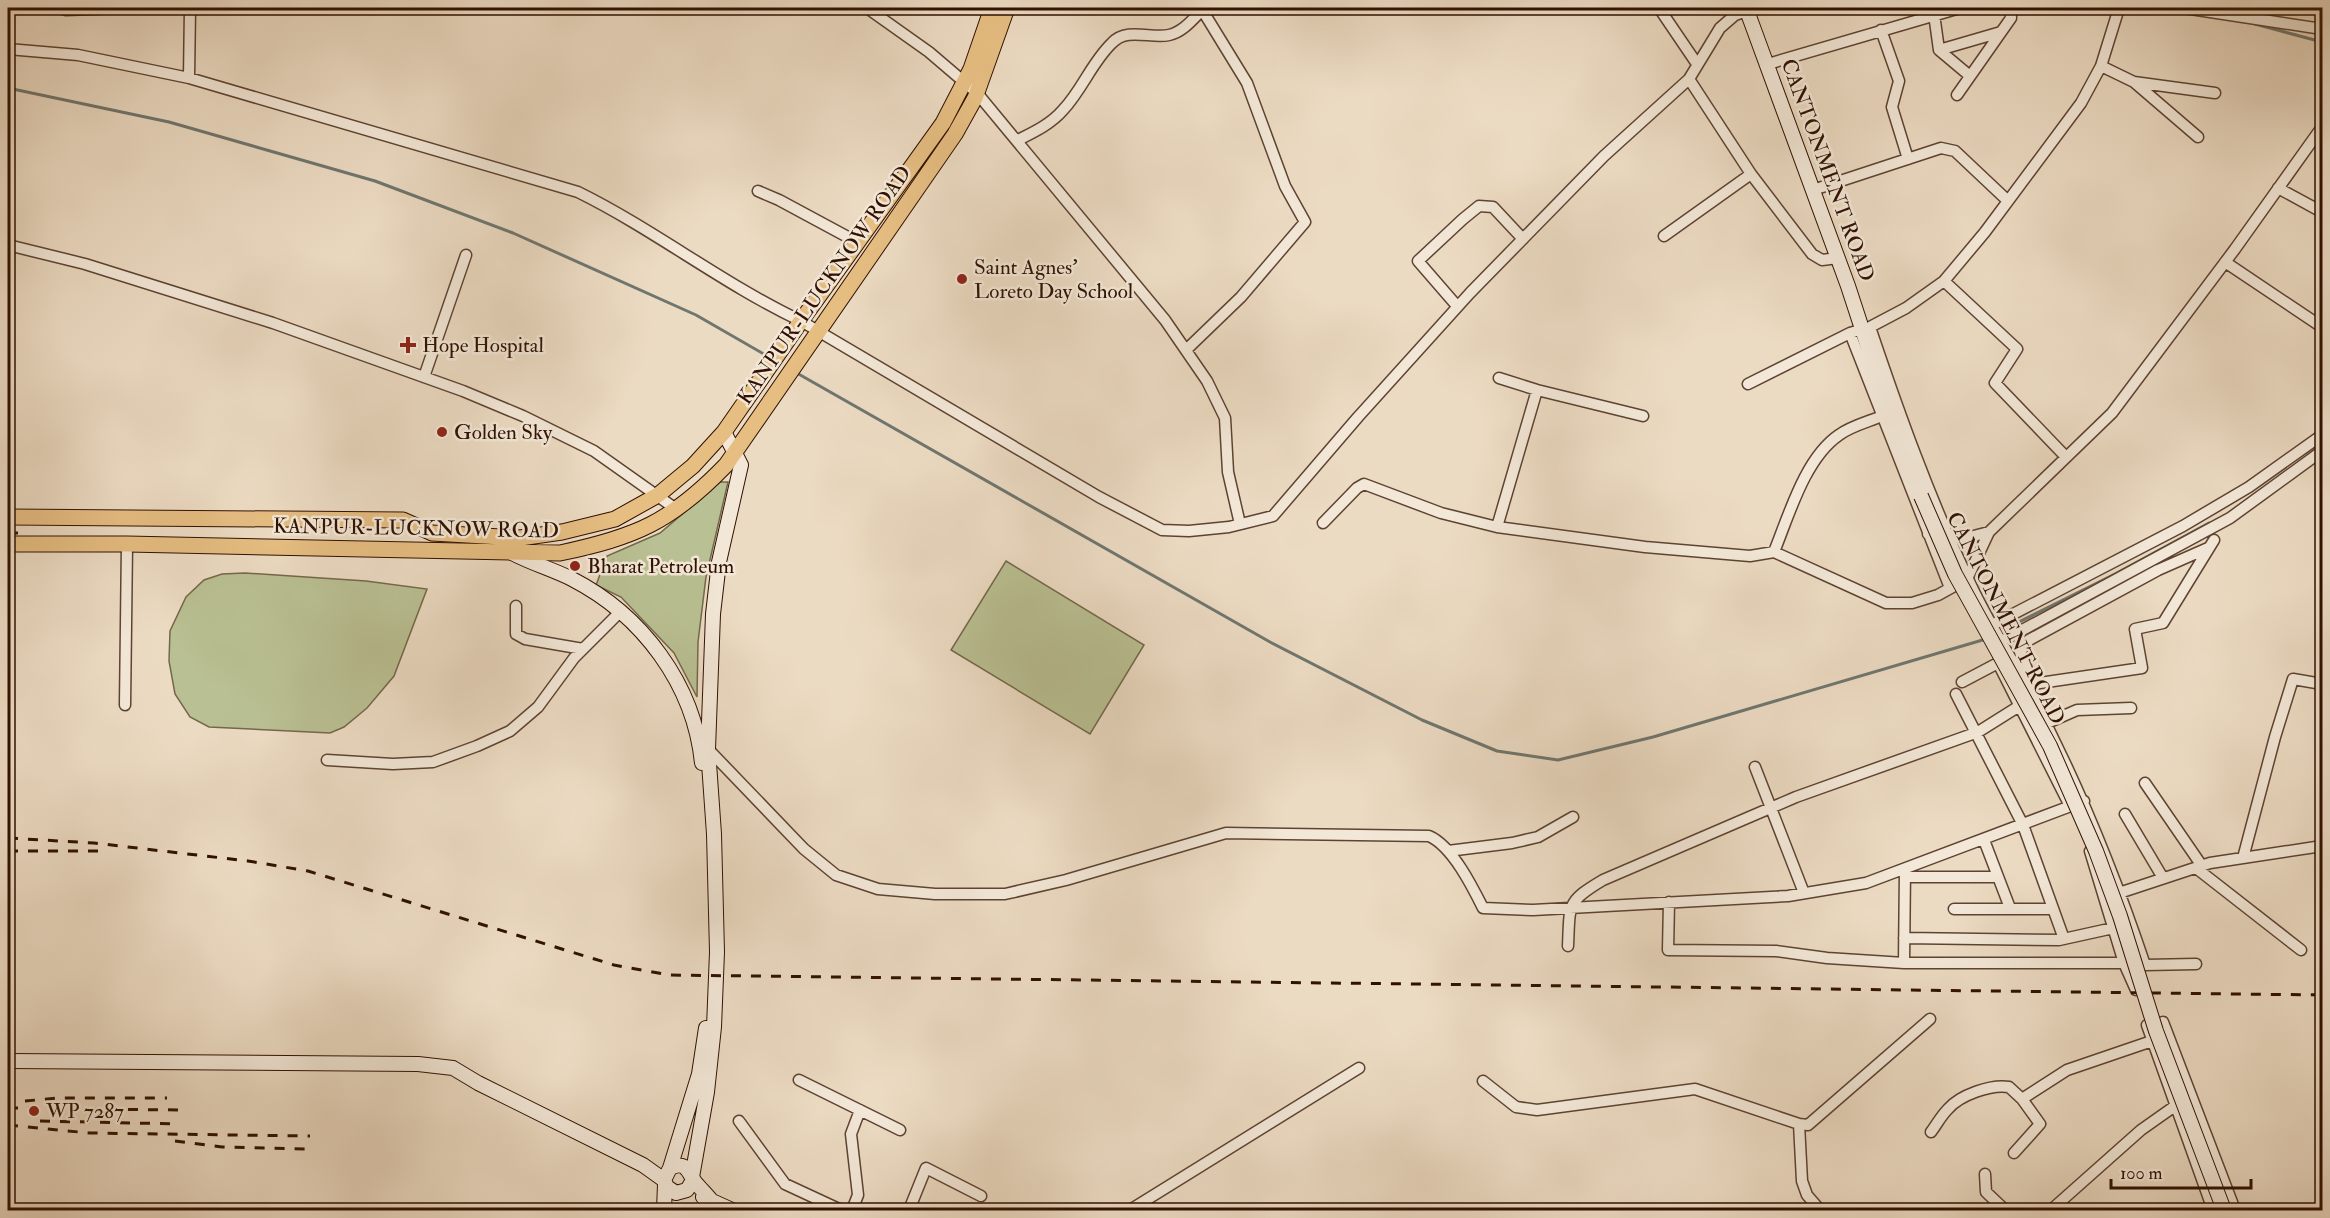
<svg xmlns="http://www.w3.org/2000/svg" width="2330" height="1218" viewBox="0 0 2330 1218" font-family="'IM FELL Double Pica',serif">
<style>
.park{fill:#b9c093;stroke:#74684a;stroke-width:1.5}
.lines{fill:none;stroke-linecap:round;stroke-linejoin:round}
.stream{stroke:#6f766f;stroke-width:3}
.street-casing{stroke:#5e4332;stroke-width:13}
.secondary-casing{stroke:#2f1001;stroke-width:16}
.primary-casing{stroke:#2f1001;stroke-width:17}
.street{stroke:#f3e8d8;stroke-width:10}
.secondary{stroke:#f3e8d8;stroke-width:14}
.primary{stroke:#e6be82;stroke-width:15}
.rail{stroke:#2f1001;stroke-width:3;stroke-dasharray:10 10;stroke-linecap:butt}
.secondary-bridge-casing{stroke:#2f1001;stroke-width:16;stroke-linecap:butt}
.secondary-bridge{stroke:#f3e8d8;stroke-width:14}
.poi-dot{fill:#8f2418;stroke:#f3e8d8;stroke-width:2}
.labels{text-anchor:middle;stroke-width:5;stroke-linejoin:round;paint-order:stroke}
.street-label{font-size:21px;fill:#2f1001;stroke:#f3e8d8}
.poi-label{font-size:21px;fill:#2f1001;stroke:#f3e8d8;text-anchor:start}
</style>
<rect width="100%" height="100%" fill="#ecdbc3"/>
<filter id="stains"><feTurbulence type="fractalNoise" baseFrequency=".00333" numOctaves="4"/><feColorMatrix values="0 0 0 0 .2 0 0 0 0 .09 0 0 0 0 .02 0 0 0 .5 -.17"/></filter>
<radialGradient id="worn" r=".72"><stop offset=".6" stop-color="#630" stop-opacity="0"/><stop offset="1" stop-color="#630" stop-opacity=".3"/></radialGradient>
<path class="park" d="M720,482H728L706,577L698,642L697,697L674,653L621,597L596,585L607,556L660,533Z
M1006,561L1144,645L1090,734L951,650Z
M245,573L366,581L427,589L394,676L367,708L344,727L330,733L209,727L190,717L175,694L169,661L170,631L186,597L204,580L222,574Z"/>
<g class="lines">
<path class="stream" d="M2255,24L2322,42
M8,88L169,122L375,181L513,233L696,315L769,357
M795,372L1270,642L1422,720L1497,751L1558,760L1653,737L1986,639
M1999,632L2115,574L2209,523"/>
<g class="street-casing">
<path id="street" d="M58,8L66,10L120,8
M190,8L189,78L578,192C655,230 723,284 801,321L1099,497L1162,530L1189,531L1229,527L1273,516L1358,417L1470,293L1604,156L1689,79L1720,28L1735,15L1747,11
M867,8L929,52L977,93L1165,320L1207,381L1225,418L1228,472L1240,524
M1659,8L1697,64
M2184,8L2322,29
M1934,14L1939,50L2001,32
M1881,30L1899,81L1892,107L1908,159
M8,49L78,55L189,78
M1939,50L1970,76
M1768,64L1960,8
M2101,66L2134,82L2215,93
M1689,79L1751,174L1812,254L1822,260L1838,258
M2134,82L2198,137
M1957,95L2011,18L2010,8
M1018,140C1034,132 1051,124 1063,110C1082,90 1092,62 1112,43C1127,27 1151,39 1169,35C1183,32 1193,19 1202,10
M2278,188L2322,212
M1813,190L1941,148L1955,151L2008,201
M758,191L779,200L857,242
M1664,236L1751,174
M8,245L85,264L273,323L463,391L523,416L594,451L676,509
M2225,262L2322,327
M1944,281L2017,349L1995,383L2066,457
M1457,306L1418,261L1463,219L1479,206L1493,207L1523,239
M1870,327C1899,413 1930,500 1969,581C1987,621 2012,658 2032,697C2078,783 2114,873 2145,965L2196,964
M1850,333L1950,588
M1186,350L1241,297L1305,222L1285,186L1247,83L1201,8
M424,377L466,255
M1499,378L1537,390L1643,416
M1748,384L1850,333L1870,327L1906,308L1944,281L1985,232L2081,103L2101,66L2119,8
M1323,523L1357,488L1364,484L1441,513L1497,527L1645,547L1750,556L1774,552L1886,603H1912L1938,595L1967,579L1989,532
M1497,527L1537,390
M1928,534L1966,538L1989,532L2112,413L2235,249L2322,127
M1774,552C1789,515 1805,458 1839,435C1851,426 1868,422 1882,416
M516,606V634L525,639L583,649
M1992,625L2183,526L2249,487L2322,435
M2002,641L2230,518L2322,451
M1962,682L1998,663L2070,806
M2033,684L2020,652L2029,640L2158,570L2208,548
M2026,685L2142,668L2135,629L2163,623L2214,540
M1956,694L2023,825L2064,939
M125,705L127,544
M2045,724L2077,710L2131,708
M708,749L804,849L836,875L878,889L935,894H1005L1066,880L1226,833L1429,836C1452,846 1472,886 1483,908L1533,910L1788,896L1866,883L2084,801
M327,760L393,764L433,762L477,746L510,731L538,707L574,658L620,612
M1755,767L1804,893
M2145,783L2202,866
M2125,814L2163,878
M1984,840L2010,908
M1448,851L1512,843L1538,837L1573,817
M2090,851L2124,963L2136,990
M2243,858L2275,737L2293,679L2322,684
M2196,868L2301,950
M1905,877H1998
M2113,895L2210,863L2322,846
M1669,902L1668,950L1776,951L1827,958L1904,963H2124
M1954,909H2052
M1904,938L2059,940L2118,927
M1568,946C1570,904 1566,902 1603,880L1796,797L1978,732L2032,698
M1904,963L1905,869
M2163,1022L2235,1210
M2147,1025L2213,1210
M799,1080L900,1130
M1483,1081L1516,1107L1537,1110L1695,1089L1799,1124L1808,1125L1930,1019
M2022,1099L2067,1070L2152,1041
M739,1121L785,1184L841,1210
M1799,1124L1802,1181L1807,1195L1820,1210
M1931,1132C1937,1124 1941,1116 1948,1109C1960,1095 1991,1084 2009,1087L2022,1099L2040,1124L2014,1153
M1985,1174L1986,1192L2005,1210
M852,1210L858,1195L851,1134L860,1110
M909,1210L926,1168L981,1196
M1130,1210L1359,1068
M2051,1210L2141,1130L2175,1106"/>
</g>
<g class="secondary-casing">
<path id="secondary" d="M1746,8L1848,286L1881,387L1921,496
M512,553C533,564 552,569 572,579C642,615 694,684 702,763
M8,1061L418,1064L453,1068L478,1083L643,1165L664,1180
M670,1168L699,1074L706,1028
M692,1177L707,1092L714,1027L717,952L714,834L708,749L713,614L719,562L741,465L724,432
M693,1180L687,1190L676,1193L667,1187L664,1180L670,1168C686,1160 688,1172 695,1182C700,1188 706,1194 711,1200
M703,1197L732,1210
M664,1210L665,1184"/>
</g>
<g class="primary-casing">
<path id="primary" d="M8,517L403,520L432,533L520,538L562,532L615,519L658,495L693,466L724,432L801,321L943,123L971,69L992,8
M8,544H127L560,553C636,537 671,522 726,465L955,134L975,98L1007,8"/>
</g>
<use href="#street" class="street"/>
<use href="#secondary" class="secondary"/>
<use href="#primary" class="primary"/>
<path class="rail" d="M8,533H18
M8,838L94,843L248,861L308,871L614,965L669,975L2322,995
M8,851H104
M25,1101L59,1098H167
M8,1108L180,1110
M40,1121L180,1124
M8,1125L89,1133L310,1136
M175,1141L222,1147L307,1149"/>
<g class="secondary-bridge-casing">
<path id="secondary-bridge" d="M1921,496L1955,574L2050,746L2096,851L2120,916L2156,1031L2224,1210"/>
</g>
<use href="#secondary-bridge" class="secondary-bridge"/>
</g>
<g class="poi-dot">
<circle cx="962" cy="279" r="6"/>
<path d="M405 336h6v6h6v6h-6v6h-6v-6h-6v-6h6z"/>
<circle cx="442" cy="432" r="6"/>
<circle cx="575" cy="566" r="6"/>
<circle cx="34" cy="1111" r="6"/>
</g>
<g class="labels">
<g class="street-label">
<text transform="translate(1828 170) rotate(70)" y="7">CANTONMENT ROAD</text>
<text transform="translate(824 285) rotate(-55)" y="7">KANPUR-LUCKNOW ROAD</text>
<text transform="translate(416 528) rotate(1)" y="7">KANPUR-LUCKNOW ROAD</text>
<text transform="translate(2006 618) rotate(63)" y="7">CANTONMENT ROAD</text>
</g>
<g class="poi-label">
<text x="974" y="274">Saint Agnes'<tspan x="974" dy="24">Loreto Day School</tspan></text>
<text x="422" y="352">Hope Hospital</text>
<text x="454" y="439">Golden Sky</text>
<text x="587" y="573">Bharat Petroleum</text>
<text x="46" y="1118">WP 7287</text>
</g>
</g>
<rect width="2330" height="1218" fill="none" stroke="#ecdbc3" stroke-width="30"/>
<rect x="9" y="9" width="2312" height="1200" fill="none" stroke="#2f1001" stroke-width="3"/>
<rect x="15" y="15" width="2300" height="1188" fill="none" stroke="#2f1001" stroke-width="1.5"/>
<path d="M2111 1179v9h140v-9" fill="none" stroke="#2f1001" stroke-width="3"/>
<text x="2120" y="1179" font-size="18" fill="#2f1001" stroke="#f3e8d8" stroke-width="4.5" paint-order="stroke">100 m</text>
<rect width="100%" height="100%" filter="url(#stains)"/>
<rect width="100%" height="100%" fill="url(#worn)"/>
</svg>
